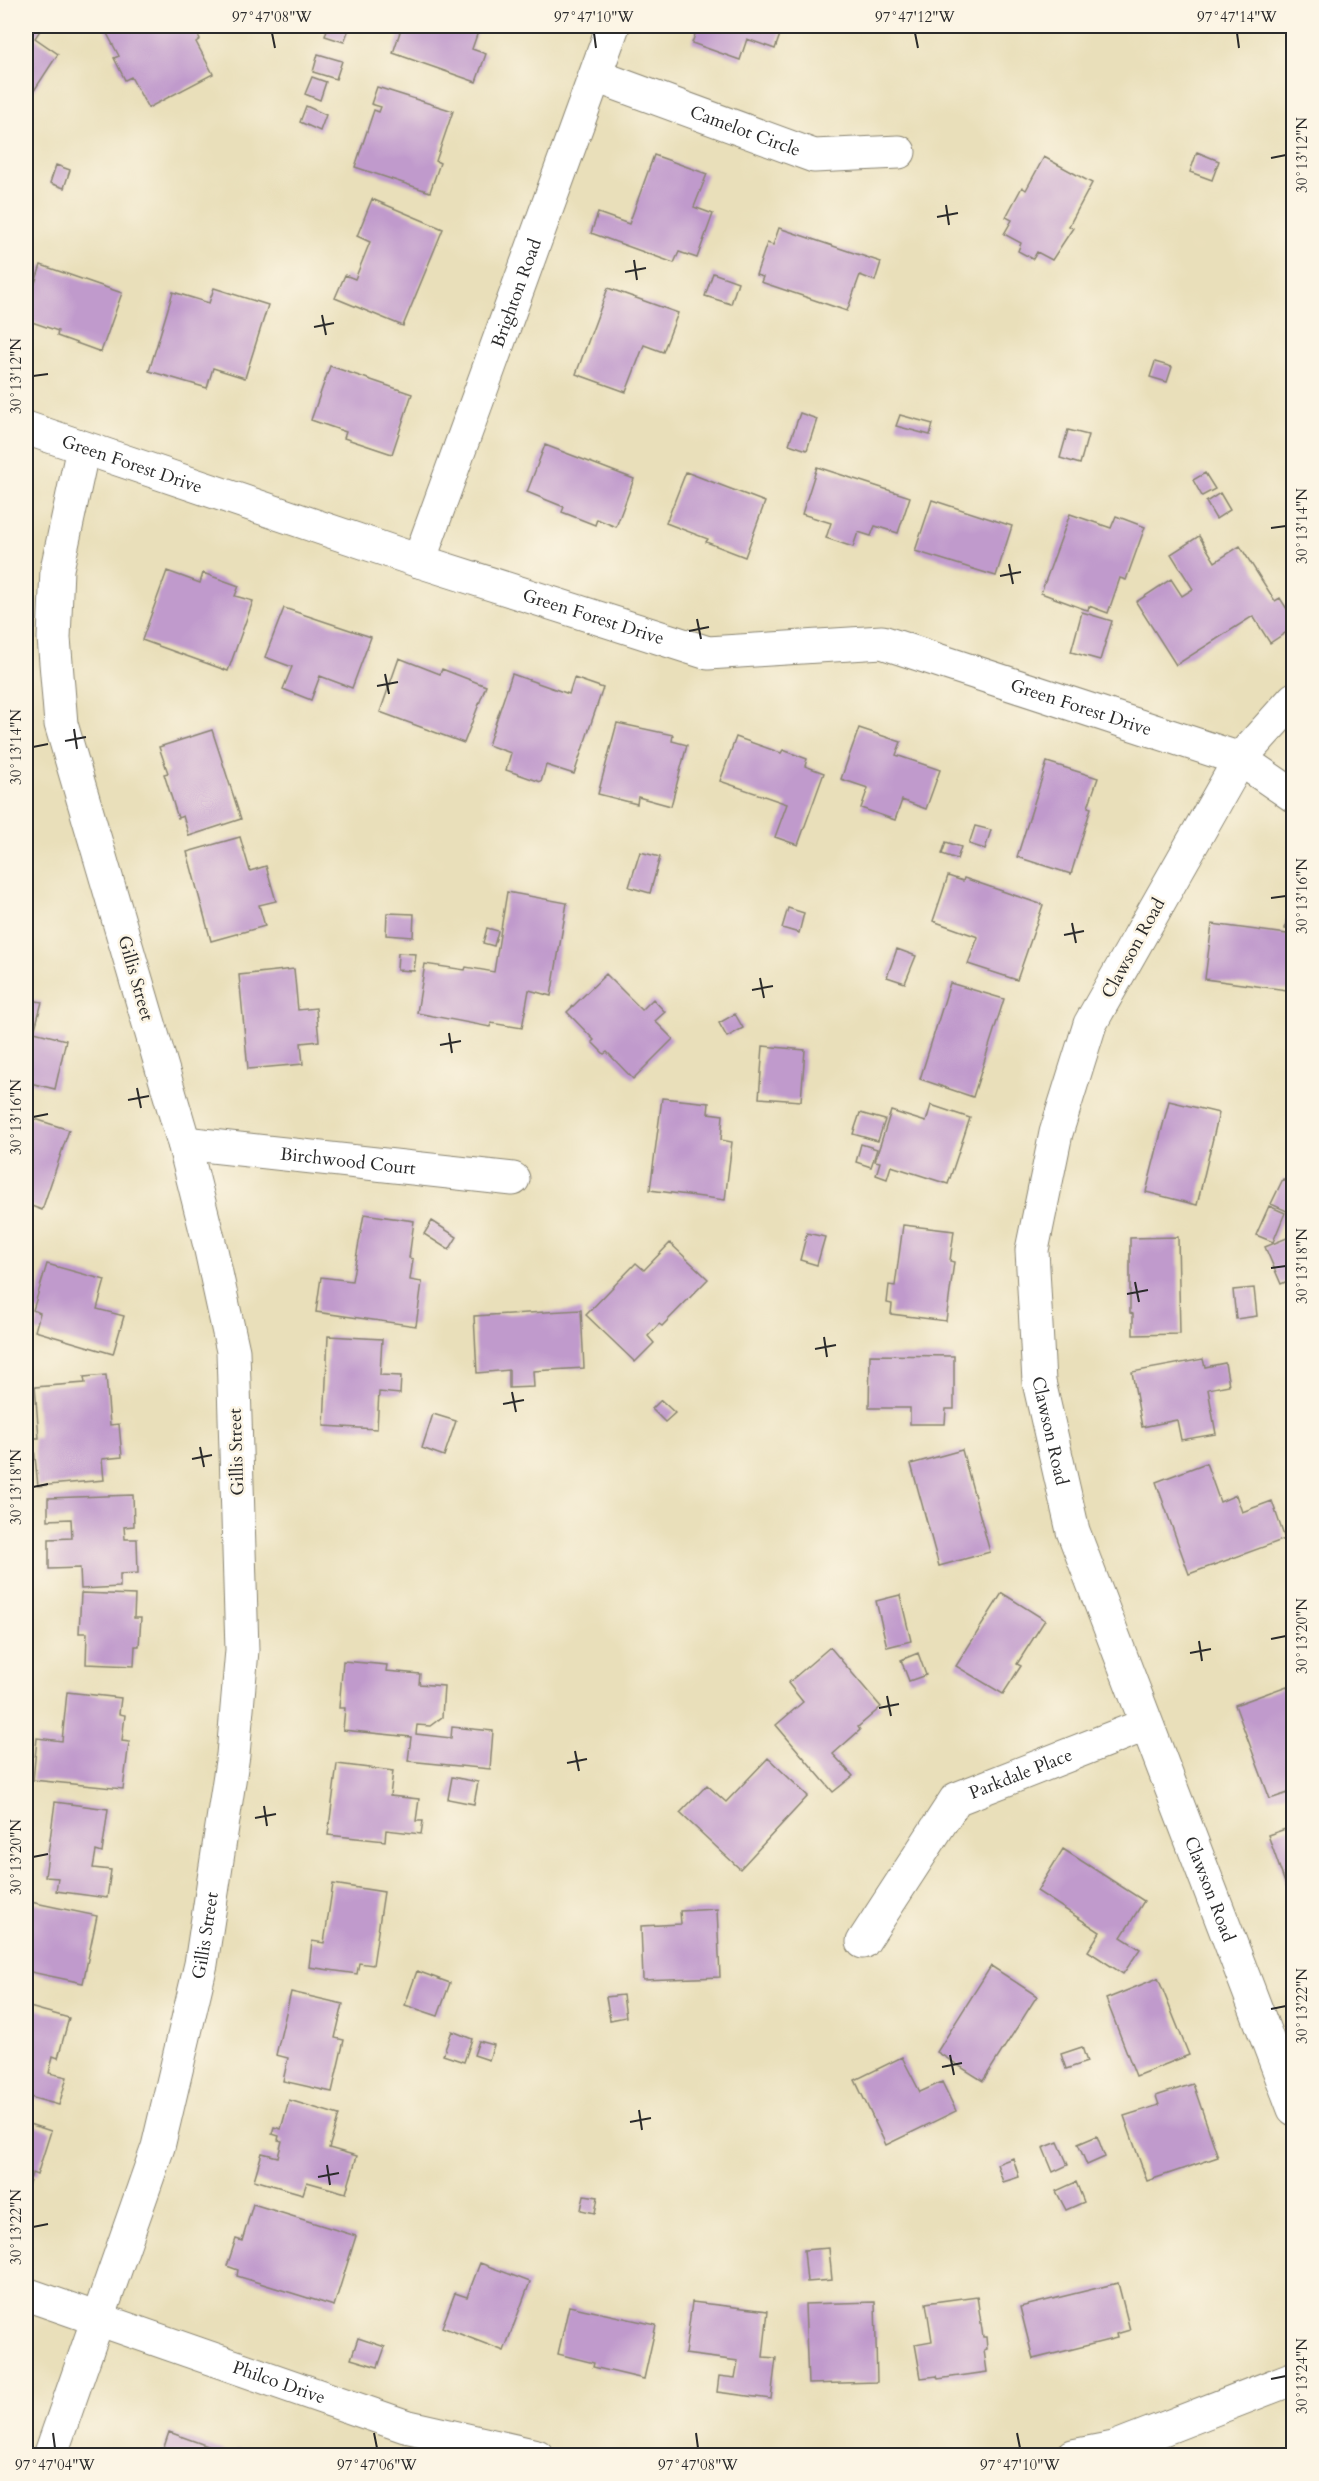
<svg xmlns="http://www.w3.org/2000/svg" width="1319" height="2481" viewBox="0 0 1319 2481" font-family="Cardo,serif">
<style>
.building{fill:#c09acc}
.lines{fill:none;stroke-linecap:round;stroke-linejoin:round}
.minor-casing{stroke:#8a8572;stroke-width:35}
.minor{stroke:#fff;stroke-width:33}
.ticks{fill:none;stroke:#2b2b2b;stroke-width:2}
.labels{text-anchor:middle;stroke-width:5;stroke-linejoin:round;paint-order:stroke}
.street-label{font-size:18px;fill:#2b2b2b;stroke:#fcf5e5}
.neatline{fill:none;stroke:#2b2b2b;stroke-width:2}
.ticks-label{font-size:15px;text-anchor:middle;fill:#2b2b2b}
</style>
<rect width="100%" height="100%" fill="#fcf5e5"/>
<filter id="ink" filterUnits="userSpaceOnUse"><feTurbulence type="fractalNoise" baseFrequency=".0167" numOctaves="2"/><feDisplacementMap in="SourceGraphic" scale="12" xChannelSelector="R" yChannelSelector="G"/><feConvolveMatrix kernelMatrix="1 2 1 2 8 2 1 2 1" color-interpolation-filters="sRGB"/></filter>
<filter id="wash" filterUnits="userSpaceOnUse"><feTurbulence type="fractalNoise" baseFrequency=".008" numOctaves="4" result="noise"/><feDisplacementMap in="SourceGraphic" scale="24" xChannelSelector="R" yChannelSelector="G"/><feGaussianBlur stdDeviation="1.35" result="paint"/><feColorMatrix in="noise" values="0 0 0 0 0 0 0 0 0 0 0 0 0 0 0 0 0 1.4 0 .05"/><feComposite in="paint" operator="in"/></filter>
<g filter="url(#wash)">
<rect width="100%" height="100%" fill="#e9dfba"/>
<g id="blocks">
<path class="building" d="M26,26H43L35,38L58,54L26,103Z
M103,26H193L200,39L196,42L213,74L148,108L131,77L125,80L114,58L119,56Z
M328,26H350L344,42L325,36Z
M392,26H480L472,49L486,54L476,82L393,53L401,29Z
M698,26H783L775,49L747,39L740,60L692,43Z
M318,54L342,61L336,79L313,72Z
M312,77L326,82L320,100L305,94Z
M377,87L453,111L436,161L440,163L430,192L355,167L374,110L379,112L381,107L371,104Z
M306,106L326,115L320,131L300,122Z
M1197,152L1219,161L1212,180L1190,172Z
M654,155L707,174L694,207L713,214L697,258L679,252L674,263L591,233L598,213L629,224Z
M1044,157L1092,183L1069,226L1073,228L1052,260L1037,252L1033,259L1018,251L1021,243L1004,234L1012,220L1006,217L1022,187L1026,190Z
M56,165L70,170L64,188L50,183Z
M372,199L443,229L403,326L335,298L345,275L355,279L370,242L357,236Z
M779,228L881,262L875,281L860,275L847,311L761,282L763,277L756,275L767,243L773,245Z
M41,265L122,293L101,352L57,336L58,331L26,320V310Z
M713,273L738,282L731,304L705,296Z
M214,288L268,305L245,378L213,368L207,388L149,371L173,292L209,303Z
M608,288L678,313L663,352L644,345L626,392L576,374Z
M1155,362L1172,367L1167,382L1150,377Z
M330,366L412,394L392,454L344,438L346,432L311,420Z
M800,413L817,419L807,450L789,444Z
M900,415L933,424L930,435L896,426Z
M1068,430L1088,435L1080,464L1060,458Z
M545,445L634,479L616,527L597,519L595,525L562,512L564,507L527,492Z
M817,467L910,497L898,533L875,526L871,536L858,532L853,547L826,538L831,523L802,514Z
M686,472L765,502L745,557L706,542L708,539L666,523Z
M1205,473L1215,489L1202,496L1193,480Z
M1220,493L1230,510L1216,519L1206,502Z
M932,500L1012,526L996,576L915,551Z
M1070,514L1111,528L1116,516L1145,527L1126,580L1120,578L1108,613L1089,606L1088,610L1084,609L1041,593Z
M1199,536L1215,562L1240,546L1275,601L1280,598L1294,620V627L1270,643L1253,616L1176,665L1136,602L1171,579L1182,596L1193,589L1171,554Z
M167,571L200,583L203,573L239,586L235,596L253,601L228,671L142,640Z
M284,608L371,637L352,688L320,676L311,700L283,689L292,667L265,657Z
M1082,612L1112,621L1100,660L1071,652Z
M399,658L440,674L442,669L486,686L464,743L380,712Z
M512,674L569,694L574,678L603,688L574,774L546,765L541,782L506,770L511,753L488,745Z
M617,723L673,735L672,741L687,745L671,806L638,797L637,804L598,794Z
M859,728L901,742L896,755L940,770L926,809L902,800L895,820L861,808L868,788L841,779Z
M212,730L241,819L189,836L183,816L178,818L164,774L168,773L159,747Z
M736,737L781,753L783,750L807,759L805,766L824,773L798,845L775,837L787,804L720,781Z
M1047,762L1098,778L1088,807L1091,808L1071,874L1017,857Z
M975,826L991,830L985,849L969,844Z
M240,837L250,871L266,866L276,901L259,905L265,926L211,941L187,852Z
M946,842L961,847L957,859L942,854Z
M640,852L660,857L650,893L629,887Z
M948,876L963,881L964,878L1043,905L1017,980L968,964L978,937L933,921Z
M507,892L567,903L551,996L529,990L522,1028L491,1023L490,1027L417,1013L425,964L465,970L466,967L494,972Z
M1291,895H1294V931L1285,929Z
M788,908L804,913L799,933L782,928Z
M387,913L414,914L413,937L386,935Z
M1212,924L1294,935V991L1205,979Z
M487,928L498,931L494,946L483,943Z
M897,949L916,956L905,983L887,977Z
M398,953L416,954L414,971L397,970Z
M294,969L298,1010L316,1008L319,1041L301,1043L303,1064L248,1069L239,975Z
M606,974L642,1010L653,999L665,1012L655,1021L673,1039L633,1079L607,1052L604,1054L592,1042L594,1040L567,1012Z
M950,983L1004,999L973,1097L920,1079Z
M26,999L42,1002L34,1032L66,1040L55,1089L26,1082Z
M735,1014L743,1028L727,1037L719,1023Z
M763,1046L805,1050L801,1101L759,1098Z
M662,1098L709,1103L708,1113L723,1115L721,1140L732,1142L725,1200L650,1190Z
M1169,1101L1219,1113L1197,1205L1146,1192Z
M931,1105L970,1118L948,1184L891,1166L887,1179L876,1175L880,1162L875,1161L891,1111L926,1122Z
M860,1113L885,1120L878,1141L853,1134Z
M26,1116L69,1130L42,1210L26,1204Z
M861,1144L877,1149L871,1167L856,1162Z
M1283,1179L1294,1184V1202L1289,1212L1271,1204Z
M1269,1206L1285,1213L1273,1242L1256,1235Z
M364,1214L414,1221L409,1258L413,1259L410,1280L422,1282L416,1326L316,1312L321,1277L352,1281Z
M432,1221L457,1237L449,1250L424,1234Z
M903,1225L954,1231L950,1261L954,1262L946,1321L891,1314L892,1304L887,1303L889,1285L895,1286Z
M807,1233L825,1237L817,1265L800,1260Z
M1294,1235V1278L1281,1284L1265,1247Z
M1178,1237L1180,1334L1133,1335V1314L1130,1313V1238Z
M670,1243L708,1279L662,1326L659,1324L648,1336L654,1343L635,1362L586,1315L636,1263L644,1270Z
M47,1264L105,1280L97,1309L124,1316L113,1354L35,1331L40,1313L33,1310Z
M1254,1288L1257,1316L1236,1319L1233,1290Z
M581,1310L584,1368L533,1371L534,1387L509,1388V1370L477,1373L474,1316Z
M328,1336L382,1339L380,1375L401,1376L400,1394L379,1392L377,1429L324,1426Z
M870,1355L954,1356V1409H946L945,1424H910V1408H869Z
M1203,1359L1205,1367L1225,1363L1229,1385L1208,1389L1216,1434L1181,1440L1177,1420L1142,1427L1132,1372Z
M106,1375L110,1425L119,1424L122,1457L102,1459L104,1480L38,1486L33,1438H39L35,1387L85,1383L84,1377Z
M661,1400L675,1413L665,1422L652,1409Z
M433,1414L456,1421L444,1456L422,1448Z
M962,1450L990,1552L939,1566L911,1464Z
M1206,1463L1220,1502L1236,1495L1242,1512L1272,1501L1285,1539L1189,1574L1156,1482Z
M133,1495L134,1526L124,1527L125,1539H137L138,1573L120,1574V1587L81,1589L80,1568L49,1569V1539L72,1538L71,1519L48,1520V1498Z
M81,1593L135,1595L134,1618H141L139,1646H135L134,1666L86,1664L87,1633H79Z
M1002,1593L1045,1620L1017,1664L1021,1666L1003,1694L956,1666Z
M900,1595L911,1641L887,1647L876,1601Z
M830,1647L881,1707L858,1727L860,1730L833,1754L853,1776L833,1792L776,1725L803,1702L788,1683Z
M918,1653L926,1675L909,1681L901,1660Z
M343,1661L387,1665L386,1671L420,1674L419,1684L444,1686L442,1717L430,1726L417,1725L416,1734L451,1738L452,1727L493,1731L490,1769L408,1761L411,1737L343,1730L345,1708H339Z
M1287,1686L1294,1703V1791L1270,1799L1235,1705Z
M67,1692L121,1698L119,1714L125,1715L122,1741L129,1742L123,1789L33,1780L37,1738L62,1741Z
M768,1758L808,1796L740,1869L680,1813L707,1785L726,1802Z
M337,1764L393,1771L390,1796L419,1799L416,1821H423L421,1834L386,1830L385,1841L328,1835Z
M452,1777L478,1782L474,1804L448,1799Z
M55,1802L108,1809L102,1853L96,1851L93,1868L111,1870L107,1898L56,1891L58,1878L45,1877Z
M1294,1826V1883L1286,1886L1268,1835Z
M1063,1849L1144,1901L1121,1937L1140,1949L1123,1974L1088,1951L1100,1932L1037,1891Z
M333,1884L384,1892L373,1965L359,1963L357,1974L309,1967L312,1941L324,1943Z
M26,1901L97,1916L83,1983L26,1971Z
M717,1909L720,1977L643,1980L641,1926L681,1924L680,1911Z
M991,1966L1037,1996L983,2081L937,2052Z
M417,1971L450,1983L438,2016L405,2005Z
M1158,1978L1189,2055L1136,2076L1106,1999Z
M291,1992L343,2004L335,2038L344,2040L332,2092L283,2081L288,2058L276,2055Z
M623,1995L626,2017L610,2020L606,1997Z
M26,2006L69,2018L58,2058L53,2056L49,2073L67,2077L59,2105L26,2096Z
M452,2031L472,2039L464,2062L443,2055Z
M479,2041L494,2045L489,2060L474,2055Z
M1082,2047L1087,2062L1066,2069L1061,2054Z
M902,2057L920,2092L942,2082L956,2111L886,2145L855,2080Z
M1193,2084L1218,2157L1147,2181L1124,2116L1159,2105L1156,2096Z
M289,2100L339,2115L329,2148L357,2156L346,2193L307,2182L303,2194L254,2180L262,2153L278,2157L282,2141L278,2140L279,2136L272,2134L274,2127L281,2129Z
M26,2123L51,2131L37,2175L32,2173L26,2193Z
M1097,2136L1105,2157L1087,2165L1078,2144Z
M1058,2142L1068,2165L1053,2172L1043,2148Z
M1013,2158L1019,2177L1003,2182L997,2164Z
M1076,2182L1084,2202L1066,2210L1056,2191Z
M584,2195L598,2197L595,2213L581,2210Z
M253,2204L356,2236L334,2306L237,2276L238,2270L227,2266L236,2239L242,2241Z
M829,2248L832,2280L807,2282L804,2250Z
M480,2263L530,2282L504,2351L442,2327L455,2293L467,2297Z
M1118,2283L1130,2330L1116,2334L1117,2338L1033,2359L1020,2307Z
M977,2296L983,2337H986L987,2349L984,2350L987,2372L938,2379L937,2376L921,2378L915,2344L932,2341L926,2303Z
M692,2302L768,2311L763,2357L776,2358L771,2399L717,2392L719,2376L735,2378L738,2361L685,2354Z
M875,2302L877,2382L808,2384L805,2304Z
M569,2306L656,2325L644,2379L593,2367L594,2363L558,2354Z
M358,2338L385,2347L378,2367L351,2359Z
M169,2432L233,2455L232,2456H161Z
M237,2449L244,2452L243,2456H235Z"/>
</g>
</g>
<g filter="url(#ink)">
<use href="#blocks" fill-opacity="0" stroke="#8a8572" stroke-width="1.5"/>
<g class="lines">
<g class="minor-casing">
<g id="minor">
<path id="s1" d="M596,76L814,156L899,152"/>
<path id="s2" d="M26,428L419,561L708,653L882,642L1240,759L1294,796"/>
<path id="s3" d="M419,561L613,26"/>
<path id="s4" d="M1294,699L1240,759L1090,1024L1056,1133L1032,1250L1039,1382L1073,1531L1294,2109"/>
<path id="s5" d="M184,1143L513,1179"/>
<path id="s6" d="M863,1942L956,1799L1145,1725"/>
<path id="s7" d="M26,2294L405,2426L537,2456"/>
<path id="s8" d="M50,2456L158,2147L201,1964L233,1755L242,1650L233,1351L211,1250L184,1143L61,724L54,638L57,569L83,448"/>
<path d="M1073,2456L1114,2448L1294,2378"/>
</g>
</g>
<use href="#minor" class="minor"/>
</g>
</g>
<path class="ticks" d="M272,33L275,48M594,33L596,48M915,33L918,48M1237,33L1239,48M1271,158L1286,155M946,205L949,225M937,217L958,213M634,260L637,280M625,272L646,268M322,315L326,335M314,327L334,323M33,376L48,374M1271,528L1286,526M1009,564L1013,584M1000,576L1021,572M697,619L701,639M689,631L709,627M385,674L389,694M377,686L398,682M74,729L77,749M65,741L86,737M33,747L48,744M1271,898L1286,896M1072,923L1076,943M1064,935L1084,931M760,978L764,998M752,990L773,986M449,1033L452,1053M440,1045L461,1041M137,1088L141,1108M128,1100L149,1096M33,1117L48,1114M1271,1268L1286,1266M1135,1282L1139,1302M1127,1294L1148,1290M824,1337L827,1357M815,1349L836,1345M512,1392L516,1412M503,1404L524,1400M200,1447L204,1467M192,1459L212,1455M33,1487L48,1484M1271,1639L1286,1636M1199,1641L1202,1661M1190,1653L1211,1649M887,1696L891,1716M879,1708L899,1704M575,1751L579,1771M567,1763L587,1759M264,1806L267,1826M255,1818L276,1814M33,1857L48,1854M1271,2009L1286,2006M950,2055L954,2075M942,2067L962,2063M639,2110L642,2130M630,2122L651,2118M327,2165L330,2185M318,2177L339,2173M33,2227L48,2224M1271,2379L1286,2376M53,2433L55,2448M374,2433L377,2448M696,2433L698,2448M1017,2433L1020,2448"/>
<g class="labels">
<g class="street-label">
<text dy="6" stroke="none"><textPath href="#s1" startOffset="159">Camelot Circle</textPath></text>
<text dy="6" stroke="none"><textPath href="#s3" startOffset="285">Brighton Road</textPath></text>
<text dy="6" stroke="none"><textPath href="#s2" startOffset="112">Green Forest Drive</textPath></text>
<text dy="6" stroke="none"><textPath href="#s2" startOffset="598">Green Forest Drive</textPath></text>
<text dy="6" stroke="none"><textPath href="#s2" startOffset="1102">Green Forest Drive</textPath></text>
<text transform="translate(1133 948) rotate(-61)" y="6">Clawson Road</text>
<text transform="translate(136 978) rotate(74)" y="6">Gillis Street</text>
<text dy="6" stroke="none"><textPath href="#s5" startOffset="165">Birchwood Court</textPath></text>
<text dy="6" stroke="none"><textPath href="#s4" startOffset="801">Clawson Road</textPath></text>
<text transform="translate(236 1452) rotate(-92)" y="6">Gillis Street</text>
<text dy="6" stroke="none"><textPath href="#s6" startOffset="240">Parkdale Place</textPath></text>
<text dy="6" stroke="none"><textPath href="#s4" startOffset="1287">Clawson Road</textPath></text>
<text dy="6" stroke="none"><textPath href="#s8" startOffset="544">Gillis Street</textPath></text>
<text dy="6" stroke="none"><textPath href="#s7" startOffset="268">Philco Drive</textPath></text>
</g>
</g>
<rect width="1319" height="2481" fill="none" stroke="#fcf5e5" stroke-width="66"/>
<rect x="33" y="33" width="1253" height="2415" class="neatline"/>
<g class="ticks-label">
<text x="272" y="22">97°47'08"W</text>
<text x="594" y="22">97°47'10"W</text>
<text x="915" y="22">97°47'12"W</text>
<text x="1237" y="22">97°47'14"W</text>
<text transform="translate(1302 155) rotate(-90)" y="5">30°13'12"N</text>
<text transform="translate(16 376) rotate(-90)" y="5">30°13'12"N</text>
<text transform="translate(1302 526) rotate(-90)" y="5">30°13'14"N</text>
<text transform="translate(16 747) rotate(-90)" y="5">30°13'14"N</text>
<text transform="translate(1302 896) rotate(-90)" y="5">30°13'16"N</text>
<text transform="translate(16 1117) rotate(-90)" y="5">30°13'16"N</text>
<text transform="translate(1302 1266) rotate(-90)" y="5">30°13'18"N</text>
<text transform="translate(16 1487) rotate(-90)" y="5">30°13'18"N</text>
<text transform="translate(1302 1636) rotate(-90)" y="5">30°13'20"N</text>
<text transform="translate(16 1857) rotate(-90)" y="5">30°13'20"N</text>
<text transform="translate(1302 2006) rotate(-90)" y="5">30°13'22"N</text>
<text transform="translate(16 2227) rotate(-90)" y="5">30°13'22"N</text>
<text transform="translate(1302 2376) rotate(-90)" y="5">30°13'24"N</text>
<text x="55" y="2470">97°47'04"W</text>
<text x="377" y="2470">97°47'06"W</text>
<text x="698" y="2470">97°47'08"W</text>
<text x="1020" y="2470">97°47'10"W</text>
</g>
</svg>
